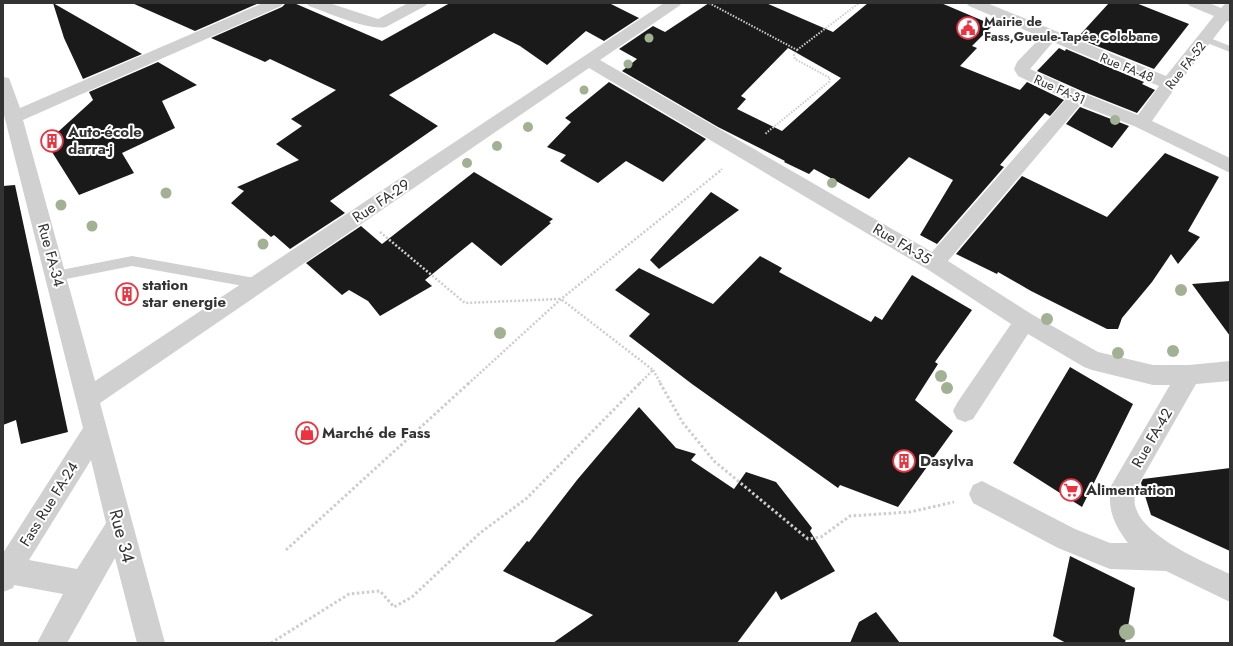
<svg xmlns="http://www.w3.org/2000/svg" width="1233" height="646" viewBox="0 0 1233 646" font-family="Jost,sans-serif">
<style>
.building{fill:#1a1a1a;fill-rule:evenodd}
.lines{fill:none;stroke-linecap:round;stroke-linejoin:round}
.path-far2{stroke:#cdcdcd;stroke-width:2;stroke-dasharray:1.5 1.5;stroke-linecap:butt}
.path-far1{stroke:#cdcdcd;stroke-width:2.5;stroke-dasharray:2 2;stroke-linecap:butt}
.path{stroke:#cdcdcd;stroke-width:3;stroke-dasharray:2.5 2.5;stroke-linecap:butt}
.service{fill:#d0d0d0;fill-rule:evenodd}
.minor{fill:#d0d0d0;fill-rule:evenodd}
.tree{fill:#a2b194}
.labels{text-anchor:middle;stroke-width:4;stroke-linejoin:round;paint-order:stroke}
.far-poi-label{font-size:13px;font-weight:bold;fill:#333;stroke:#fff;text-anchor:start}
.far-street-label{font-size:13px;fill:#333;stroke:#fff}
.poi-label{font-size:15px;font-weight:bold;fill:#333;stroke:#fff;text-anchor:start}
.street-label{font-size:15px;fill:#333;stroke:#fff}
.near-street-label{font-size:18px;fill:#333;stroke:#fff}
</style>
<rect width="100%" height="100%" fill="#fff"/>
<path class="building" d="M53,3L142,54L83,79L64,38Z
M132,3H259L195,31Z
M286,3H294L382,41L450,3H609L639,18L604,41L586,31L547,65L520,46L494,33L389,95L438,126L330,201L345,213L290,249L274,235L271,237L231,203L244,191L237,187L299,160L276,144L302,126L291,119L336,90L270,59L265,62L211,38L282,7Z
M709,3H766L833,32L868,3H941L993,25L972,46L977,48L960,66L1020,90L1027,82L1064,100L1050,116L1045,113L1000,165L1004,167L937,244L920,235L953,180L909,157L869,199L814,169L809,174L784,162L785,161L718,127L622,71L637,59L619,49L653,26L665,32ZM788,48L841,78L782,131L737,109L746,99L741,96Z
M1109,3H1136L1189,24L1154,69L1077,38Z
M1059,48L1065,51L1066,49L1144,82L1142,84L1155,90L1137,113L1084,92L1037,71Z
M158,62L197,85L162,101L175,128L122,153L134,173L79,195L42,136L59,131L93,100L89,92Z
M609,82L706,139L663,182L626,161L598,183L560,161L566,155L547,147L571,122L565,118Z
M1080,107L1129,126L1112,148L1066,124Z
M1165,153L1219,177L1188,231L1200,237L1178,264L1171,254L1152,282L1122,318L1118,329H1107L1031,291L998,272L997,274L956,254L1022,176L1107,217Z
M474,172L553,219L549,222L551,223L501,266L472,242L425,280L432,286L380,316L368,301L349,290L342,295L306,263L361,226L382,244Z
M15,185L68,432L21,444L16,420L3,425V186Z
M711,192L739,210L659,269L650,260Z
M760,256L782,268L779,272L871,322L875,316L882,320L912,275L972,310L935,362L938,364L915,400L953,431L898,507L840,485L838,488L692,384L629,336L650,314L615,290L639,268L713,304Z
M1230,281V336L1192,284Z
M1070,367L1133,404L1082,507L1013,463Z
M639,407L676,448L696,454L691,460L734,489L746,472L776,482L812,528L810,531L835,571L781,600L776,591L737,643H553L593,615L503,571L527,541L529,542L577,480Z
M1230,468V551L1151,515L1141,483L1143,479Z
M1070,556L1135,588L1125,643H1066L1053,636Z
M876,612L900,643H850L859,622Z"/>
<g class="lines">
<path class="path-far2" d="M709,3L797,50L794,55L795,59L830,78L829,82L765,134
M797,50L859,3
M719,172L722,169"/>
<path class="path-far1" d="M380,232L465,303L561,299L653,370L639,384
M653,370L661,384
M468,384L561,299L720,171"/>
<path class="path" d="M660,383L683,423L714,461L808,539L821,537L850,516L910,512L954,502
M286,550L469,383
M271,643L349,594L380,591L394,607L412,597L480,533L527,498L640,383"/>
<path class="service" d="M1205,36L1230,46V52L1202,41L1200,39L1202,37Z
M132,256L260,279L264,280L266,284L264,288L260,289L132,266L56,281L52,280L50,276L52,272L56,271Z"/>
<path class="minor" d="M263,3H284L281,6L23,120L95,381L664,3H682L679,6L600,60L932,252L1066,99L1018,76L1014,69L1017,62L1041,37L969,6L966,3H987L1166,76L1214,16L1190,6L1187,3H1209L1221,8L1225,4L1230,3V22L1227,21L1175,88L1152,121L1230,158V173L1134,126L1080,105L948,261L1033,315L1098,352L1153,365H1189L1230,361V381L1196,384L1136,489C1135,494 1134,500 1135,505C1141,536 1204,562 1230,574V602L1166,571L1110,569L1058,548L973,503L969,494L973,485L982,481L1075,529L1110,543H1128C1114,525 1107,509 1111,486L1170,385H1153L1092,370L1084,367L1028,334L973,419L965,422L957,419L953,411L957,403L1011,324L927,269L589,68L100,403L165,643H137L115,558L67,643H37L63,594L14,585L13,588L3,592V553L83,428L3,111V77L9,78L20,108ZM1053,42L1159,86L1138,115L1083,93L1030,69ZM91,460L106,523L77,569L29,560Z
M306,3H329L378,19L408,3H428L425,6L386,27C369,31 326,12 309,6Z"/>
</g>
<g class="tree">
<circle cx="649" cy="38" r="4.5"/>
<circle cx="628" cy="64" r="4.5"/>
<circle cx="584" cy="90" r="4.5"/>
<circle cx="1115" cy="120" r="5"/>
<circle cx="528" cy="127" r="5"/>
<circle cx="497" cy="146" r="5"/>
<circle cx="467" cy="163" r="5"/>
<circle cx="832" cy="183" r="5"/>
<circle cx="166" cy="193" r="5.5"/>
<circle cx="61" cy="205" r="5.5"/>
<circle cx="92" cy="226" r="5.5"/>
<circle cx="263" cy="244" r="5.5"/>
<circle cx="1181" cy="290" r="6"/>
<circle cx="1047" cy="319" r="6"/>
<circle cx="500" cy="333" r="6"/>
<circle cx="1173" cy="351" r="6"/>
<circle cx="1118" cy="353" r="6"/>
<circle cx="941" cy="376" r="6"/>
<circle cx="947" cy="388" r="6"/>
<circle cx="1127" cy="632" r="8"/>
</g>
<defs>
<g id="civic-ring" transform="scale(1.15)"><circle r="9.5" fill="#fff" stroke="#ed3240" stroke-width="1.5"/><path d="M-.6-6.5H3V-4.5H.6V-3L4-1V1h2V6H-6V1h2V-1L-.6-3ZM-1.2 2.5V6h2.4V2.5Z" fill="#ed3240"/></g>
<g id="building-ring" transform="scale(1.15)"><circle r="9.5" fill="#fff" stroke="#ed3240" stroke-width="1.5"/><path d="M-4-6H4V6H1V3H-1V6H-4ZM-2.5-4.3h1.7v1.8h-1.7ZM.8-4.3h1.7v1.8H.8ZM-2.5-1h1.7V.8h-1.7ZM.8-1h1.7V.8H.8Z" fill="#ed3240"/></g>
<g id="shop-ring" transform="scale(1.15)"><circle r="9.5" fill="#fff" stroke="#ed3240" stroke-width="1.5"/><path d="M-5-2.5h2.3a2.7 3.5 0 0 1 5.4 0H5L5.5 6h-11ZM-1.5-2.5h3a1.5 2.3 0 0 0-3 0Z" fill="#ed3240"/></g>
<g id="supermarket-ring" transform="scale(1.15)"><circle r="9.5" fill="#fff" stroke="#ed3240" stroke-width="1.5"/><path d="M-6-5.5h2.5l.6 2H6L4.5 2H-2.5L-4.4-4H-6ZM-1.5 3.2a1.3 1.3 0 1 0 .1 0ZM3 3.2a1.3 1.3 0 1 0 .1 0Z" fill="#ed3240"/></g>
</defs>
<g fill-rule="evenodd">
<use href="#civic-ring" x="968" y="28"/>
<use href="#building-ring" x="52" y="141"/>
<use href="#building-ring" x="127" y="294"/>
<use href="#shop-ring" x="307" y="433"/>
<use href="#building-ring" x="904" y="461"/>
<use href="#supermarket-ring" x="1071" y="490"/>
</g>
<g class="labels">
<g class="far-poi-label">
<text x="984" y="26">Mairie de<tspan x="984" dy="15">Fass,Gueule-Tapée,Colobane</tspan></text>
</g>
<g class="far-street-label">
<text transform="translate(1185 65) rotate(-52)" y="5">Rue FA-52</text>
<text transform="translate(1127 67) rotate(22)" y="5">Rue FA-48</text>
<text transform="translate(1060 89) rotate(24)" y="5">Rue FA-31</text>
</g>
<g class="poi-label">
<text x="68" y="137">Auto-école<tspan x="68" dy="17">darra-j</tspan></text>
<text x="142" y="290">station<tspan x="142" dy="17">star energie</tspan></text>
<text x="322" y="438">Marché de Fass</text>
<text x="920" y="466">Dasylva</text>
<text x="1086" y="495">Alimentation</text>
</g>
<g class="street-label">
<text transform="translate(381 201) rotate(-34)" y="5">Rue FA-29</text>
<text transform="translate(902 244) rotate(31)" y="5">Rue FA-35</text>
<text transform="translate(51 255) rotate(75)" y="5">Rue FA-34</text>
<text transform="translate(1152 438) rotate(-60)" y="5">Rue FA-42</text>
<text transform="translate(49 504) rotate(-58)" y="5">Fass Rue FA-24</text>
</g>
<g class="near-street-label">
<text transform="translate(122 536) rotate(75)" y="6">Rue 34</text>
</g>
</g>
<rect width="1233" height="646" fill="none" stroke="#333333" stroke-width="8"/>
</svg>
